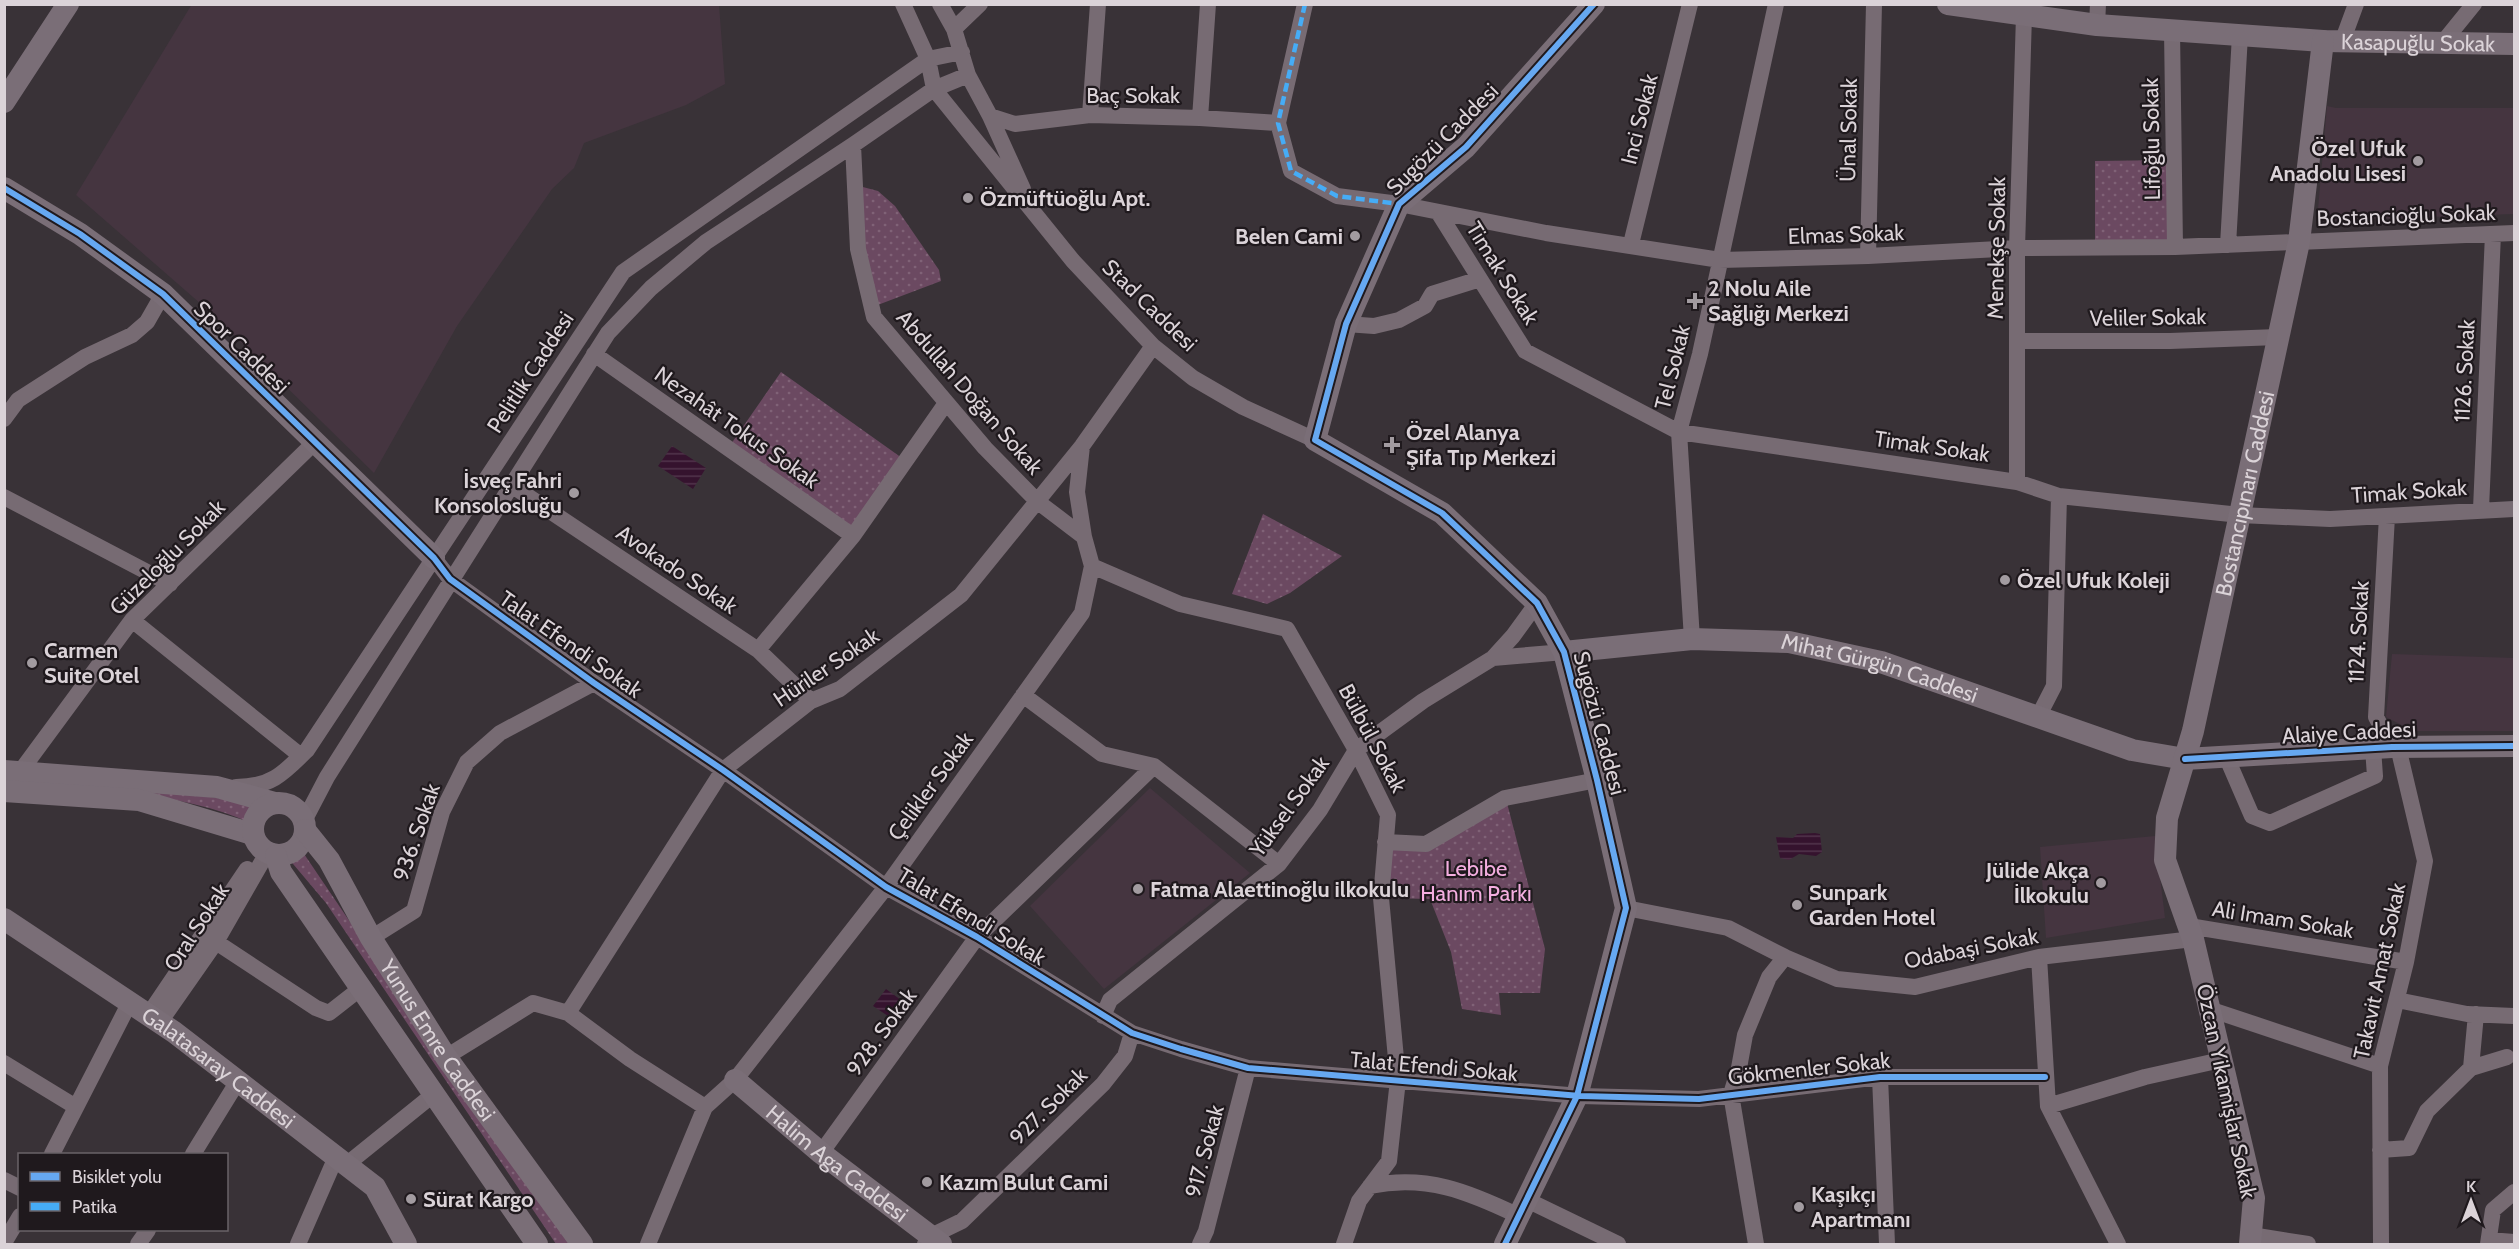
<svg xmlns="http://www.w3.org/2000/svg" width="2519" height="1249" viewBox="0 0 2519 1249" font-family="Cabin,sans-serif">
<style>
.built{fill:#453540}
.park{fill:url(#park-dots)}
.water{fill:url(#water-rules)}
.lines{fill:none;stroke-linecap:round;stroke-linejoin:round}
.street{stroke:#776b73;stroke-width:16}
.secondary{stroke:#7a6e77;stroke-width:22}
.quiet{stroke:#46acf6;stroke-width:4.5;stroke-dasharray:9 4.5;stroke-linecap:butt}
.cycleway-casing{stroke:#1f191d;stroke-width:10}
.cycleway{stroke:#66a8f1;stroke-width:6}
.poi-dot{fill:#a29ba0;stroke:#1f191d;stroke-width:2}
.labels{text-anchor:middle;stroke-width:4.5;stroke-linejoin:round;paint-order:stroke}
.street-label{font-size:22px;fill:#dbd3d8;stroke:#1f191d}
.poi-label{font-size:22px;font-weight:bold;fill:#dbd3d8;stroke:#1f191d;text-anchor:start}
.park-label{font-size:22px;fill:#f4aee0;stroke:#1f191d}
</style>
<defs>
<pattern id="park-dots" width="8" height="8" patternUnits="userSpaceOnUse" patternTransform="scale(1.5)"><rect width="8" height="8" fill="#6b4961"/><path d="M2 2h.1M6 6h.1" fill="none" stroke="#806277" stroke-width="1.8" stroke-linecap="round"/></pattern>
<pattern id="water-rules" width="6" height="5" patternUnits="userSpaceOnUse" patternTransform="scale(1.5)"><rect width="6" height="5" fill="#35132e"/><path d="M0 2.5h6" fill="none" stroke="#52344c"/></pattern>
</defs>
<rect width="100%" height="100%" fill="#393237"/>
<path class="built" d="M192,4L719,5L725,84L686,105L584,143L574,168L552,189L457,326L374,473L209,311L76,195Z
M2327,106L2336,108H2514V214L2317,221Z
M2392,654L2514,658V731H2413L2386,717Z
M1150,788L1250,873L1104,989L1030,906Z
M2155,836L2165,918L2046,938L2040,847Z"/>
<path class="park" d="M2170,160L2172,243H2095V161Z
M859,186L878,191L895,206L939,270L941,281L875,306L861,248Z
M781,372L902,458L852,530L731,444Z
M1263,514L1342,556L1290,593L1267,604L1232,594Z
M5,785L165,790L256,804L252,824C180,789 84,792 5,785Z
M1507,803L1545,949L1540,993H1499L1501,1015L1462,1009L1451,952L1430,899L1385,898L1390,849L1428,851Z
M300,848L547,1213L570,1244H556L326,903L288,858Z"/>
<path class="water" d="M672,446L706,468L693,489L658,466Z
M1815,833L1820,834L1822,852L1816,856L1799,854L1789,860L1780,858L1776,837L1793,838L1797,834Z
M886,989L901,1000L888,1016L873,1006Z"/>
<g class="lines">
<path class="street" d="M903,4L928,59L934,89L1073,261L1153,346L1193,378L1243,407L1315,440
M940,4L954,29L968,75L990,116L1023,189
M1305,4L1278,123L1291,171L1337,196L1399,204L1546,233L1720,260L1868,256L2017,248L2175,247L2514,233
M2097,25L2098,4
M954,29L980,4
M2172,30L2175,247
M2444,41L2474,4
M2342,42L2356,4
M1090,115L1098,4
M990,116L1015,124L1090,115L1200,118L1278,123
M1200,118L1208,4
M853,145L858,249L874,317L985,448L1038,502L1084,537
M1438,212L1525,351L1679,432L2017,482L2059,496L2240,515L2330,519L2514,509
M1631,244L1690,4
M2228,245L2240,35
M1868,256L1874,4
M1346,324L1374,326L1399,320L1425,306L1432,294L1480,279
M2017,341H2170L2278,337
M594,354L853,536
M4,419L18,400L85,357L132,335L147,322L163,294
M2017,482V248L2024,15
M511,485L758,650L811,701
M4,497L170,584
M2481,509L2493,234
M2387,516L2376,717L2392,747
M434,558L450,579L594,683L723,770L886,887L977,937L1132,1033L1181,1049L1248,1068L1580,1096L1699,1099L1880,1077H2045
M1092,566L1180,604L1287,629L1356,750L1388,815L1381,898L1398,1080L1389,1161L1359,1201L1344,1244
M132,620L301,756
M1692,639L1679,432L1700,354L1776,4
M758,650L853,536L946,403
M1493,658L1564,652
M1023,695L1102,754L1154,766L1279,864
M2038,717L2054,686L2059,496
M2226,756L2252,816L2270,823L2375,776L2373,748
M20,772L132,620L315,442
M236,787C271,787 283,774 307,750L623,272L928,59L962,52
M304,821L327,777L608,333L651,288L706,242L853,145L934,89L968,75
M1385,842L1426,844L1505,798L1597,780
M1626,908L1728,928L1785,957L1837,979L1915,987L2039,957L2193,939
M2189,926L2406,962
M371,938L414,911L442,812L467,762L500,733L594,683
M216,942L316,1008L329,1013L361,988
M2039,957L2048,1106L2118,1244
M2397,1000L2467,1014L2514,1016
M2209,1009L2380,1066
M568,1013L723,770L811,701L840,689L961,595L1082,446L1153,346
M149,1014L247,869
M1103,1016L1110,1000L1279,864L1320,810L1356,750L1423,701L1493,658L1513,636L1537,603
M160,1022L216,942L267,853
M446,1057L533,1003L568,1013L630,1059L705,1107
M4,1063L76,1107
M2471,1068L2476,1014
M1880,1077L1887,1244
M2048,1106L2145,1077L2221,1060
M2380,1150L2409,1148L2427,1111L2471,1068L2507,1057
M821,1153L977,937L1154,766
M52,1154L130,1002
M193,1154L238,1081
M346,1165L434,1094
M4,1180L20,1188
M1370,1186C1426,1174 1469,1192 1519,1216
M1527,1200L1618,1244
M2251,1235L2308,1244
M2489,1240L2514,1242
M4,1243L20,1216
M138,1244L148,1230
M298,1244L336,1157
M648,1244L705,1107L735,1080L886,887L1082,613L1092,566L1084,537L1077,492L1082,446
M925,1244L929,1237L962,1221L1103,1084L1125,1056L1132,1033
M1200,1244L1206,1231L1248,1068
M1756,1244L1731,1094L1739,1068L1745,1035L1769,977L1785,957
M2381,1244L2380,1066L2406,962L2425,861L2398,747
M2488,1244L2493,1210L2514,1192"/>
<g class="secondary">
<path id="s1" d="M1948,4L2097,25L2323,41L2514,44"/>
<path d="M4,102L68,4"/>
<path d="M4,188L80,234L163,294L434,558"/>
<path id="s2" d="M1564,652L1692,639L1789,642L1881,662L2132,750L2185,759L2392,747L2514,746"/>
<path d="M4,771L217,787L275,803"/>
<path d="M4,791L139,800L252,834"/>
<circle cx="279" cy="829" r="26"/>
<path id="s3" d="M305,830L329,860L371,938L446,1057L582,1244"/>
<path d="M276,856L281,872L537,1244"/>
<path id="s4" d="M4,919L174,1032L375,1187L406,1244"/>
<path id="s5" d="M735,1080L821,1153L941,1244"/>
<path d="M1505,1244L1577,1096L1626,908L1597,780L1564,652L1537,603L1442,513L1315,440L1346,324L1399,204L1466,147L1594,4"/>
<path id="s6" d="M2250,1244L2254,1198L2193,939L2165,860L2167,818L2193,731L2299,242L2323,41"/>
</g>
<path class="quiet" d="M1305,4L1278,123L1291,171L1337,196L1399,204"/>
<g class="cycleway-casing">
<path id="cycleway" d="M4,188L80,234L163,294L434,558L450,579L594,683L723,770L886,887L977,937L1132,1033L1181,1049L1248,1068L1580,1096L1699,1099L1880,1077H2045
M2185,759L2392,747L2514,746
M1505,1244L1577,1096L1626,908L1597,780L1564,652L1537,603L1442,513L1315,440L1346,324L1399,204L1466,147L1594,4"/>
</g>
<use href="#cycleway" class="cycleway"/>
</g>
<g class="poi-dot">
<circle cx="2418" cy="161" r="6"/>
<circle cx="968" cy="198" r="6"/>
<circle cx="1355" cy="236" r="6"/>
<path d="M1692 292h6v6h6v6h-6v6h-6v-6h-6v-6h6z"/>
<path d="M1389 436h6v6h6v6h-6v6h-6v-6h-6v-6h6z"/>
<circle cx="574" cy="493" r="6"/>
<circle cx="2005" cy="580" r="6"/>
<circle cx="32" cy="663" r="6"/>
<circle cx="2101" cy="883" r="6"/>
<circle cx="1138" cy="889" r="6"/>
<circle cx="1797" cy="905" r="6"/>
<circle cx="927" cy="1182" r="6"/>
<circle cx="411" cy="1199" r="6"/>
<circle cx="1799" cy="1207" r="6"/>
</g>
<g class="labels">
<g class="street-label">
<text dy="8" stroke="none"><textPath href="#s1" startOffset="472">Kasapuğlu Sokak</textPath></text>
<text x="1133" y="103">Baç Sokak</text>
<text transform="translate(1639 119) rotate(-76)" y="8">Inci Sokak</text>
<text transform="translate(1848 130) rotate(-89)" y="8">Ünal Sokak</text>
<text transform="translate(1442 139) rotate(-45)" y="8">Sugözü Caddesi</text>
<text transform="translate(2151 139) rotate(-91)" y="8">Lifoğlu Sokak</text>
<text transform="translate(2406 215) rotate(-2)" y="8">Bostancioğlu Sokak</text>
<text transform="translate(1846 234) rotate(-2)" y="8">Elmas Sokak</text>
<text transform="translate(1996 248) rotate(-89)" y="8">Menekşe Sokak</text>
<text transform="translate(1503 273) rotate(58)" y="8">Timak Sokak</text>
<text transform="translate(1150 305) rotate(44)" y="8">Stad Caddesi</text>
<text transform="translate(2148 317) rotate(-1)" y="8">Veliler Sokak</text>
<text transform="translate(242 347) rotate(44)" y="8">Spor Caddesi</text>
<text transform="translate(1672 367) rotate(-76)" y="8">Tel Sokak</text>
<text transform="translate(2464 371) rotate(-87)" y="8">1126. Sokak</text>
<text transform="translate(530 372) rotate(-57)" y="8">Pelitlik Caddesi</text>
<text transform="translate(970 392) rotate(49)" y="8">Abdullah Doğan Sokak</text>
<text transform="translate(737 427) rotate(35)" y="8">Nezahât Tokus Sokak</text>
<text transform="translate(1932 446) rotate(8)" y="8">Timak Sokak</text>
<text transform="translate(2409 491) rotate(-4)" y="8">Timak Sokak</text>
<text dy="8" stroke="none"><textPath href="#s6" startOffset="772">Bostancıpınarı Caddesi</textPath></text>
<text transform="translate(167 557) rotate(-45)" y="8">Güzeloğlu Sokak</text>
<text transform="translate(677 569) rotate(34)" y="8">Avokado Sokak</text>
<text transform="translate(2358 632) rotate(-87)" y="8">1124. Sokak</text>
<text transform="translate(571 644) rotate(35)" y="8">Talat Efendi Sokak</text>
<text transform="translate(826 667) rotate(-34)" y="8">Hüriler Sokak</text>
<text dy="8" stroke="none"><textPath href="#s2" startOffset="320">Mihat Gürgün Caddesi</textPath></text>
<text transform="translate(1600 723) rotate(75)" y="8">Sugözü Caddesi</text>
<text transform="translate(2349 732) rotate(-3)" y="8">Alaiye Caddesi</text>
<text transform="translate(1373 738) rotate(62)" y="8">Bülbül Sokak</text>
<text transform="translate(930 786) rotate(-54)" y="8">Çelikler Sokak</text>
<text transform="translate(1289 806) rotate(-54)" y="8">Yüksel Sokak</text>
<text transform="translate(416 832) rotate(-71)" y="8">936. Sokak</text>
<text transform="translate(972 916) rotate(31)" y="8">Talat Efendi Sokak</text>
<text transform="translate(2283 919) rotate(9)" y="8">Ali Imam Sokak</text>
<text transform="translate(196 927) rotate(-57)" y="8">Oral Sokak</text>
<text transform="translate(1971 948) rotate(-11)" y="8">Odabaşi Sokak</text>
<text transform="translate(2379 971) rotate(-78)" y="8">Takavit Amat Sokak</text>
<text transform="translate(881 1032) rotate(-54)" y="8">928. Sokak</text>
<text dy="8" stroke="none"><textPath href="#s3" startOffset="249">Yunus Emre Caddesi</textPath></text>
<text transform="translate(1434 1066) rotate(5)" y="8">Talat Efendi Sokak</text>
<text dy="8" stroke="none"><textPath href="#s4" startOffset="261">Galatasaray Caddesi</textPath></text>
<text transform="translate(1809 1068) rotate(-6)" y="8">Gökmenler Sokak</text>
<text transform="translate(2227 1091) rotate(78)" y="8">Özcan Yikamişlar Sokak</text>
<text transform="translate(1048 1106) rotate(-45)" y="8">927. Sokak</text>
<text transform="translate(1204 1151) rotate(-75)" y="8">917. Sokak</text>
<text dy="8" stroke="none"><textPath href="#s5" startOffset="132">Halim Aga Caddesi</textPath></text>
</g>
<g class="poi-label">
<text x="2406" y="156" text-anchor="end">Özel Ufuk<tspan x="2406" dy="25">Anadolu Lisesi</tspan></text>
<text x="980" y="206">Özmüftüoğlu Apt.</text>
<text x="1343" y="244" text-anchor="end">Belen Cami</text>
<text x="1708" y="296">2 Nolu Aile<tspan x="1708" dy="25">Sağlığı Merkezi</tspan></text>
<text x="1406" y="440">Özel Alanya<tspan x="1406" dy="25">Şifa Tıp Merkezi</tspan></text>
<text x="562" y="488" text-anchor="end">İsveç Fahri<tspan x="562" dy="25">Konsolosluğu</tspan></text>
<text x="2017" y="588">Özel Ufuk Koleji</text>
<text x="44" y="658">Carmen<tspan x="44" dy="25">Suite Otel</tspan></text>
<text x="2089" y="878" text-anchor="end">Jülide Akça<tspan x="2089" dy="25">İlkokulu</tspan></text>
<text x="1150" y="897">Fatma Alaettinoğlu ilkokulu</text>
<text x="1809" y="900">Sunpark<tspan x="1809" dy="25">Garden Hotel</tspan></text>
<text x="939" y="1190">Kazım Bulut Cami</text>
<text x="1811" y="1202">Kaşıkçı<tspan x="1811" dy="25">Apartmanı</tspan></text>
<text x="423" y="1207">Sürat Kargo</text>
</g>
<g class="park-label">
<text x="1476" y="876">Lebibe<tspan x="1476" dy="25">Hanım Parkı</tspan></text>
</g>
</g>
<rect width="2519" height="1249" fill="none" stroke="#dbd3d8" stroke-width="12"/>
<rect x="18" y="1153" width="210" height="78" fill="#1f191d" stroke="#6a6368" stroke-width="1.5"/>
<rect x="30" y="1172" width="30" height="9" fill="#66a8f1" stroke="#6a6368" stroke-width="1.5"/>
<text x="72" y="1183" font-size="18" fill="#dbd3d8">Bisiklet yolu</text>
<rect x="30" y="1202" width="30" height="9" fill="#46acf6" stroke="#6a6368" stroke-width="1.5"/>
<text x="72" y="1213" font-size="18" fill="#dbd3d8">Patika</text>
<g transform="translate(2471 1201)" stroke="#1f191d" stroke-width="4.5" paint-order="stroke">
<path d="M0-4.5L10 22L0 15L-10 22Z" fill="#dbd3d8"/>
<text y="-9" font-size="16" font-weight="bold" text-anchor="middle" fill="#dbd3d8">K</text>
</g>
</svg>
